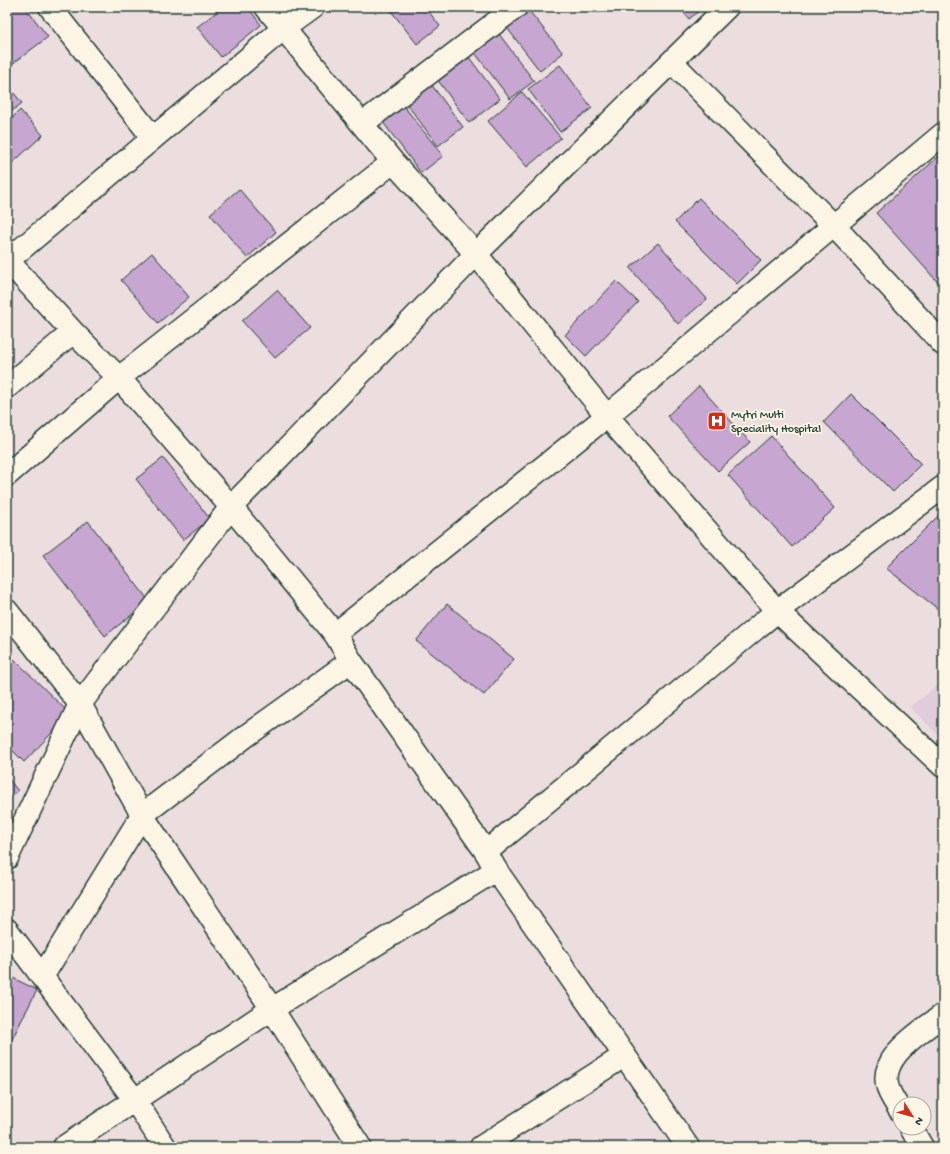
<svg xmlns="http://www.w3.org/2000/svg" width="950" height="1154" viewBox="0 0 950 1154" font-family="'Gochi Hand',sans-serif">
<style>
.built{fill:#e1ccdb}
.building{fill:#c7a6d1;stroke:#1f3d34}
.lines{fill:none;stroke-linecap:round;stroke-linejoin:round}
.minor-casing{stroke:#1f3d34;stroke-width:25}
.tertiary-casing{stroke:#1f3d34;stroke-width:25}
.minor{stroke:#fcf5e5;stroke-width:22}
.tertiary{stroke:#fcf5e5;stroke-width:22}
.labels{text-anchor:middle;stroke-width:3.5;stroke-linejoin:round;paint-order:stroke}
.poi-label{font-size:12px;fill:#1f3d34;stroke:#fcf5e5;text-anchor:start}
</style>
<rect width="100%" height="100%" fill="#ecdddf"/>
<filter id="ink" filterUnits="userSpaceOnUse"><feTurbulence type="fractalNoise" baseFrequency=".025" numOctaves="2"/><feDisplacementMap in="SourceGraphic" scale="8" xChannelSelector="R" yChannelSelector="G"/><feConvolveMatrix kernelMatrix="1 2 1 2 8 2 1 2 1" color-interpolation-filters="sRGB"/></filter>
<g filter="url(#ink)">
<path class="built" d="M943,681V740L910,707Z"/>
<path class="building" d="M7,7H25L48,37L7,68Z
M223,7H248L261,25L221,57L197,27Z
M388,7H425L440,26L417,44Z
M526,7L563,53L540,71L504,24Z
M679,7H704L689,19Z
M496,30L534,81L510,99L472,49Z
M468,56L500,99L469,123L437,79Z
M560,65L592,108L560,132L528,89Z
M431,84L463,127L438,146L406,103Z
M13,92L22,103L7,115V97Z
M522,92L561,138L527,167L488,121Z
M403,105L443,156L421,173L382,121Z
M20,110L43,135L7,168V123Z
M939,156L943,161V288L876,213Z
M239,189L276,232L247,258L210,214Z
M699,198L761,260L737,284L675,222Z
M658,243L707,299L678,324L630,268Z
M152,253L189,297L158,323L121,280Z
M616,281L638,302L586,356L565,335Z
M277,290L310,328L275,358L242,321Z
M699,386L750,442L718,471L667,416Z
M851,394L921,464L893,492L824,422Z
M771,436L835,508L792,547L728,475Z
M163,458L210,519L183,540L136,479Z
M943,511V613L886,568Z
M88,521L149,601L105,636L43,555Z
M447,604L514,659L484,695L416,641Z
M14,659L70,714L24,762L7,745V667Z
M7,777L18,791L7,800Z
M7,975L37,990L7,1049Z"/>
<g class="lines">
<g class="minor-casing">
<path id="minor" d="M50,7L153,138
M266,7L393,162L476,254L607,416L777,611L943,766
M672,62L835,227L943,344
M362,124L516,7
M7,260L73,332L119,378L231,507
M7,261L284,28L313,7
M7,387L73,332
M7,475L119,378L393,162
M7,611L80,704L142,815L272,1009L360,1147
M335,634L607,416L943,134
M486,852L777,611L943,487
M7,858L80,704L231,507L476,254L727,7
M7,930L134,1099L165,1147
M42,977L142,815L246,736L351,661
M900,1110C896,1104 892,1098 889,1091C875,1058 921,1032 943,1015
M911,1128L922,1147
M64,1147L272,1009L496,870
M481,1147L624,1056"/>
</g>
<g class="tertiary-casing">
<path id="tertiary" d="M231,507L335,634L351,661L486,852L496,870L688,1147"/>
</g>
<use href="#minor" class="minor"/>
<use href="#tertiary" class="tertiary"/>
</g>
</g>
<defs>
<g id="hospital-square" transform="scale(1)"><rect x="-9" y="-9" width="18" height="18" rx="4" fill="#c8321e" stroke="#fcf5e5"/><path d="M-5-5h3v3.5h4V-5h3V5h-3V1.5h-4V5h-3Z" fill="#fff"/></g>
</defs>
<g fill-rule="evenodd">
<use href="#hospital-square" x="717" y="421"/>
</g>
<g class="labels">
<g class="poi-label">
<text x="731" y="418">Mytri Multi<tspan x="731" dy="14">Speciality Hospital</tspan></text>
</g>
</g>
<rect width="950" height="1154" fill="none" stroke="#fcf5e5" stroke-width="24"/>
<rect x="12" y="12" width="926" height="1130" fill="none" stroke="#1f3d34" stroke-width="1.5" filter="url(#ink)"/>
<g transform="translate(912 1116) rotate(127)"><circle r="19" fill="#fcf5e5" stroke="#a4ab9e"/>
<path d="M0-3L7 15L0 10L-7 15Z" fill="#c8321e"/>
<text y="-6" font-size="11" font-weight="bold" text-anchor="middle" fill="#1f3d34">N</text>
</g>
</svg>
